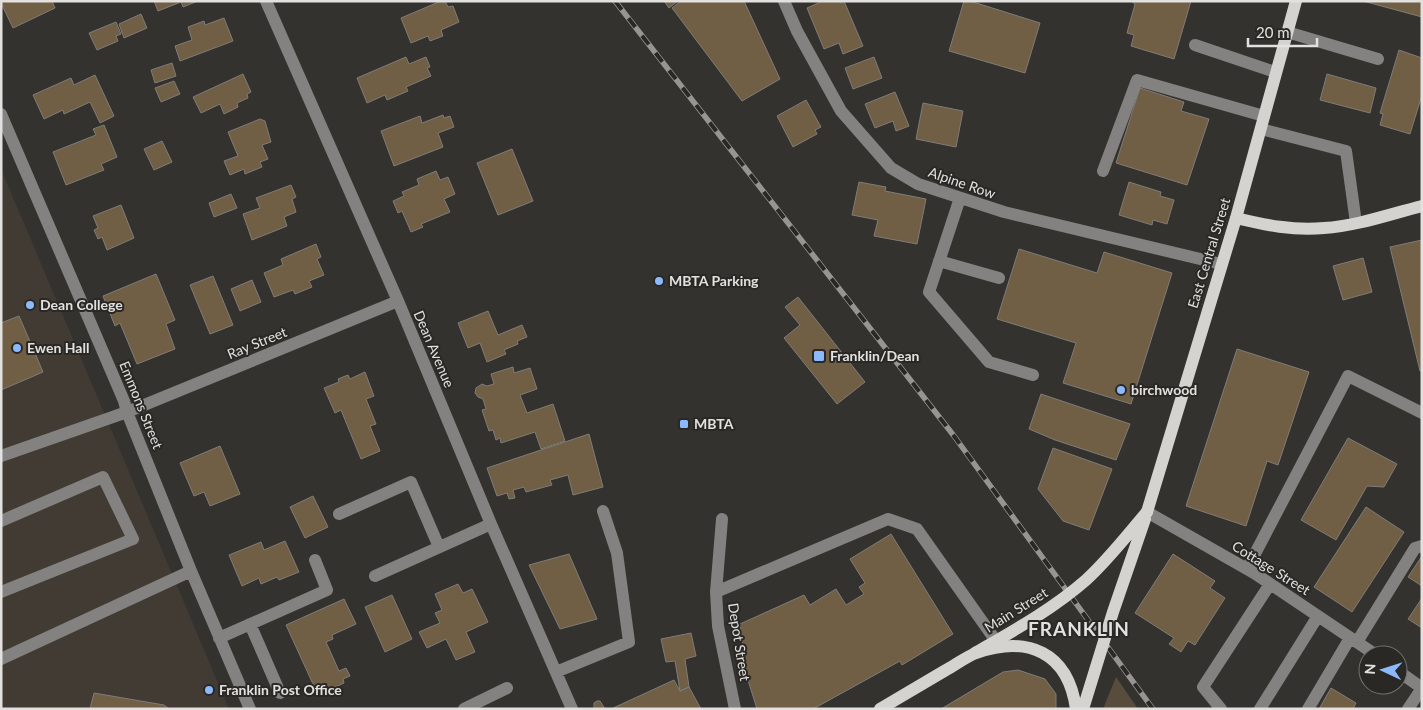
<svg xmlns="http://www.w3.org/2000/svg" width="1423" height="710" viewBox="0 0 1423 710" font-family="Lato,sans-serif">
<style>
.built{fill:#413b33}
.green{fill:#584d3c}
.building{fill:#705f44;stroke:#7f7c78}
.lines{fill:none;stroke-linecap:round;stroke-linejoin:round}
.minor{stroke:#838280;stroke-width:12}
.major{stroke:#d5d3cf;stroke-width:12}
.rail-casing{stroke:#979592;stroke-width:5.5}
.rail{stroke:#2a2824;stroke-width:4;stroke-dasharray:11;stroke-linecap:butt}
.major-bridge{stroke:#d5d3cf;stroke-width:12}
.poi-dot{fill:#8cb9fc;stroke:#2a2824;stroke-width:2}
.labels{text-anchor:middle;stroke-width:4;stroke-linejoin:round;paint-order:stroke}
.street-label{font-size:14px;fill:#e2e1df;stroke:#2a2824}
.poi-label{font-size:14px;font-weight:bold;fill:#e2e1df;stroke:#2a2824;text-anchor:start}
.district-label{font-size:19px;font-weight:bold;letter-spacing:1px;fill:#e2e1df;stroke:#2a2824}
</style>
<rect width="100%" height="100%" fill="#34322e"/>
<path class="built" d="M1,169L116,441L229,709H1Z"/>
<path class="green" d="M1116,677L1138,709H1103Z"/>
<path class="building" d="M3,1H52L55,8L13,28L1,3Z
M154,1H198L183,7L181,2L158,11Z
M441,1H445L448,7L453,6L459,22L441,30L443,36L430,41L428,36L411,43L401,18Z
M664,1H678L669,8Z
M681,1H744L780,79L742,101L672,8Z
M823,1H839L840,3L844,1L863,46L843,54L839,43L824,49L807,8Z
M964,1H970L1040,23L1025,73L949,51Z
M1131,1H1191L1174,59L1131,46L1134,35L1127,33L1135,4Z
M1363,1H1422V17Z
M141,14L147,28L124,38L119,24Z
M224,18L233,41L180,61L175,46L192,40L188,27L204,21L205,25Z
M116,22L121,34L116,36L118,41L97,50L89,33Z
M1399,50L1422,58V95L1410,134L1380,125L1383,114L1380,113Z
M406,57L409,64L426,57L430,67L427,68L431,76L406,87L408,91L387,100L385,95L367,103L357,78Z
M874,57L882,78L853,89L845,68Z
M172,63L176,76L155,83L151,70Z
M243,74L251,92L247,94L248,98L237,103L238,107L224,114L220,104L201,113L193,97Z
M1327,74L1376,88L1370,113L1320,100Z
M95,75L114,116L100,123L90,102L64,114L63,110L44,119L33,95L71,78L74,85Z
M174,81L180,94L161,102L155,88Z
M1140,88L1184,102L1181,111L1209,119L1187,185L1116,163Z
M895,92L909,126L896,131L893,121L875,128L865,104Z
M806,100L821,127L815,130L817,134L793,147L777,116Z
M923,103L963,111L956,147L916,139Z
M443,115L444,118L450,116L454,127L438,133L443,147L394,166L381,131L420,116L422,123Z
M260,119L265,121L271,142L262,145L268,159L260,162L262,167L245,174L244,169L230,175L224,161L238,156L228,132Z
M104,125L117,157L101,164L104,170L66,185L53,152L96,135L93,129Z
M162,141L172,162L154,170L144,149Z
M512,149L533,201L498,215L477,163Z
M436,171L440,180L448,177L455,194L444,199L450,212L421,224L423,227L411,232L402,211L398,213L393,201L404,196L402,192L419,185L417,179Z
M859,182L886,187L885,191L926,199L917,244L874,236L878,220L852,215Z
M1129,182L1161,192L1160,196L1174,200L1167,224L1153,220L1152,225L1119,215Z
M291,185L296,197L292,199L296,212L284,217L287,226L252,240L243,214L260,208L256,198Z
M231,194L237,208L214,217L209,203Z
M121,205L134,238L107,250L102,237L98,239L94,230L98,228L93,216Z
M1422,240V371H1420L1390,247Z
M316,244L321,257L317,259L324,275L309,281L312,287L295,294L293,290L274,297L264,273L283,265L281,259Z
M1019,249L1097,273L1104,252L1172,273L1131,404L1063,383L1076,343L997,319Z
M1363,258L1372,292L1343,300L1333,266Z
M156,274L175,320L166,324L175,349L137,364L120,323L115,326L103,296Z
M213,276L233,325L210,334L190,285Z
M252,280L261,302L240,311L231,289Z
M798,297L865,382L837,404L784,338L800,325L785,307Z
M488,311L498,335L522,325L527,337L517,341L518,344L504,350L506,354L487,362L480,343L468,348L458,323Z
M19,316L43,372L1,390V323Z
M1237,349L1309,372L1278,465L1267,461L1246,526L1186,506Z
M513,367L514,373L530,368L537,389L520,395L527,413L553,404L565,441L541,449L535,432L501,443L500,438L496,440L493,430L489,431L482,410L486,409L483,399L478,397L475,393L476,388L482,384L487,386L494,384L491,374Z
M365,372L374,396L366,399L376,424L370,426L380,451L361,459L341,410L335,413L324,388L339,382L338,379L348,375L350,379Z
M1041,394L1130,424L1116,460L1055,440L1029,429Z
M589,434L603,487L573,495L568,475L550,480L552,485L526,492L524,487L513,490L515,498L509,499L507,493L497,496L487,468Z
M1348,438L1397,464L1384,487L1367,486L1336,540L1301,520Z
M220,446L240,494L210,506L204,492L194,496L180,463Z
M1053,448L1112,469L1089,530L1063,521L1038,489Z
M313,496L328,527L305,538L290,507Z
M1366,507L1404,532L1352,612L1314,587Z
M891,534L953,634L902,665L900,661L813,709H757L747,677L740,624L804,595L810,605L836,589L846,605L864,594L859,587L865,583L850,559Z
M285,541L299,572L279,580L277,577L261,584L259,578L242,586L229,555L261,542L264,550Z
M569,554L597,619L560,629L529,565Z
M1173,554L1215,581L1210,588L1225,598L1195,645L1188,641L1181,652L1169,644L1174,638L1135,613Z
M1422,556V586L1408,577Z
M458,584L463,593L472,589L488,622L466,632L475,652L456,660L446,639L427,648L419,632L440,623L435,613L442,610L435,594Z
M392,595L412,639L385,652L365,607Z
M1422,598V628L1408,619Z
M344,599L356,624L332,635L333,639L326,642L339,671L346,668L350,676L343,679L344,683L318,695L286,625Z
M691,633L696,656L685,659L689,687L680,691L675,661L666,662L661,639Z
M1018,670L1045,679L1056,694V709H941L1003,672Z
M674,680L680,691L689,687L701,709H611Z
M1331,688L1356,703L1353,709H1319Z
M94,693L164,705L169,709H90Z
M597,701H600L605,709H594V703Z"/>
<g class="lines">
<path class="minor" d="M266,1L398,301L491,524L572,709
M784,1L797,31L841,111L891,168L918,184L1004,212L1221,264
M1287,32L1378,59
M1195,45L1275,72
M1,114L124,401L127,412L191,571L250,709
M1261,129L1346,151L1356,223
M1103,171L1137,80L1264,116
M960,198L929,292L989,362L1033,375
M939,261L999,278
M1,456L127,412L398,301
M1147,512L1254,573L1376,655
M339,514L411,482L439,547
M722,519L716,592L718,626L735,709
M1,521L103,477L133,539L1,592
M1247,569L1348,376L1422,413
M375,576L491,524
M716,592L888,519L917,529L996,641
M250,624L280,693
M219,638L327,590L315,560
M1357,642L1415,548L1422,546
M1,659L191,571
M1398,671L1422,688
M556,672L629,642L617,553L603,511
M464,709L507,688
M1221,709L1203,687L1270,584
M1260,709L1318,616
M1308,709L1350,638
M1408,709L1422,688"/>
<path class="major" d="M1236,218C1265,225 1294,231 1324,228C1357,226 1390,214 1422,206
M1147,512L1236,218L1296,1
M880,709C902,696 924,683 946,670C955,665 966,657 976,653C1028,635 1068,652 1076,709"/>
<g class="rail-casing">
<path id="rail" d="M615,1L954,436L1153,709"/>
</g>
<use href="#rail" class="rail"/>
<path class="major-bridge" d="M975,653C1013,631 1053,609 1086,580C1108,560 1128,534 1147,512
M1083,709L1113,612L1145,519"/>
</g>
<g class="poi-dot">
<circle cx="659" cy="281" r="5"/>
<circle cx="30" cy="305" r="5"/>
<circle cx="17" cy="348" r="5"/>
<rect x="813" y="350" width="12" height="12" rx="2.5"/>
<circle cx="1121" cy="390" r="5"/>
<rect x="679" y="419" width="10" height="10" rx="2.5"/>
<circle cx="209" cy="690" r="5"/>
</g>
<g class="labels">
<g class="street-label">
<text transform="translate(962 183) rotate(19)" y="5">Alpine Row</text>
<text transform="translate(1209 253) rotate(-73)" y="5">East Central Street</text>
<text transform="translate(257 343) rotate(-22)" y="5">Ray Street</text>
<text transform="translate(434 349) rotate(67)" y="5">Dean Avenue</text>
<text transform="translate(141 405) rotate(68)" y="5">Emmons Street</text>
<text transform="translate(1271 568) rotate(32)" y="5">Cottage Street</text>
<text transform="translate(1016 610) rotate(-32)" y="5">Main Street</text>
<text transform="translate(739 642) rotate(81)" y="5">Depot Street</text>
</g>
<g class="poi-label">
<text x="669" y="286">MBTA Parking</text>
<text x="40" y="310">Dean College</text>
<text x="27" y="353">Ewen Hall</text>
<text x="830" y="361">Franklin/Dean</text>
<text x="1131" y="395">birchwood</text>
<text x="694" y="429">MBTA</text>
<text x="219" y="695">Franklin Post Office</text>
</g>
<g class="district-label">
<text x="1079" y="636">FRANKLIN</text>
</g>
</g>
<rect width="1423" height="710" fill="none" stroke="#e2e1df" stroke-width="5"/>
<g transform="translate(1383 670) rotate(274)"><circle r="24" fill="#2a2824" stroke="#74726f"/>
<path d="M0-4L9 19L0 12L-9 19Z" fill="#8cb9fc"/>
<text y="-8" font-size="14" font-weight="bold" text-anchor="middle" fill="#e2e1df">N</text>
</g>
<path d="M1248 38v8h69v-8" fill="none" stroke="#e2e1df" stroke-width="2.5"/>
<text x="1256" y="38" font-size="15" fill="#e2e1df" stroke="#2a2824" stroke-width="4" paint-order="stroke">20 m</text>
</svg>
